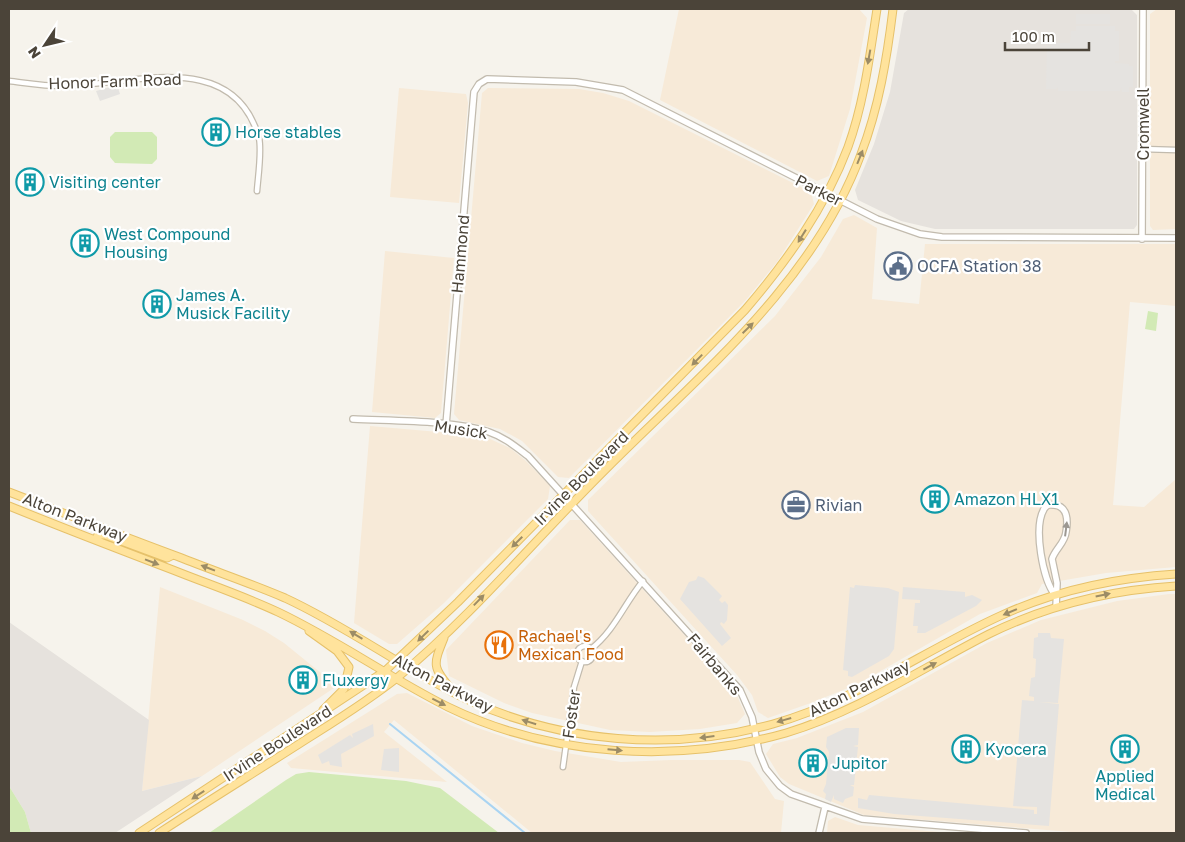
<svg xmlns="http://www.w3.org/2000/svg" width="1185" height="842" viewBox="0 0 1185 842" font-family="'Golos Text',sans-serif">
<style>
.commercial{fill:#f7ead8}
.industrial{fill:#e6e2dd}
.green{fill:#d2eab5}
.parking{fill:#e5e3e0}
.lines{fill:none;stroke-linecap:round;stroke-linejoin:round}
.stream{stroke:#a9d4f2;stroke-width:2}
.minor-casing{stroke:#c2bbae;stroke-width:7}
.tertiary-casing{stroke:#c2bbae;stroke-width:8}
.primary-casing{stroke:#e6c16a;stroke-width:9}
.minor{stroke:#fff;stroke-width:4.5}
.tertiary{stroke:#fff;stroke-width:5.5}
.primary{stroke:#ffe39c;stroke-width:7}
.oneway{fill:#9c8c66}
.oneway2{fill:#9c9892}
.labels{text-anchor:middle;stroke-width:4.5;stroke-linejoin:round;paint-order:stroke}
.street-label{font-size:16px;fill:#4b4439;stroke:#fff}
.culture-label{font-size:16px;fill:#0d838f;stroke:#fff;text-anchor:start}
.service-label{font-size:16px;fill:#4e5e75;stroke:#fff;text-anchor:start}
.food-label{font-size:16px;fill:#c56008;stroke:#fff;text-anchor:start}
</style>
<rect width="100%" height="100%" fill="#f6f3ec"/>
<path class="commercial" d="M679,9H859L867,18L850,109L829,176L817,181L660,100Z
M1157,9H1176V229L1153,230L1150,226V14Z
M399,88L466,94L468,103L459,203L390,197Z
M488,88L579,89L603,93L629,101L811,192L814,204L777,262L745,301L569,478L558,477L522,441L500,429L459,420L454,414L482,93Z
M854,215L877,228L872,299L919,304L925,244H1176V306L1130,302L1113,505L1144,507L1176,479V567L1106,573L1042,584L1037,593L980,614L858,684L808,704L768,718L758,712L752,695L737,675L588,511V500L775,316L821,257L843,219Z
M385,251L454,258L441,413L435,418L372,412Z
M370,426L473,435L490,439L510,448L526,461L550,486L548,499L444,603L397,644H389L354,623Z
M570,520H580L735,691L745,714L737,723L700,729L650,732L610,730L532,713L504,703L449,676L446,650Z
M160,587L243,620L265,631L284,643L337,686L202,776L142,791Z
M1169,594H1176V833H1084L864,815L789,784L780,777L766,754L773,744L797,738L863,712L987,643L1041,620L1117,601Z
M407,693L472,726L522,743L555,751L621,762L671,760H739L750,762L775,799L784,801L781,833H532L394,720L384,732L447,782L291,768L287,763L397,694Z
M835,817L858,825L951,833H827L828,821Z"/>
<path class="industrial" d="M909,9H1131L1137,15V225L1134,229H935L901,221L858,200L855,190L874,144L890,92L904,13Z
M9,622L149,720L142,791L202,776L115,833H31L25,812L9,786Z"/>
<path class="green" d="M115,132H152L157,137V159L152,164L115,163L110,157V137Z
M1148,311L1158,313L1156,331L1145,329Z
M309,772L406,781L440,788L499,833H209L286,780L296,774Z
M9,786L25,812L31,833H9Z"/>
<path class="parking" d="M1076,14H1110V24H1076Z
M1076,26H1115V31H1119V61H1115V63L1129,64V66H1133V87H1129V92H1122L1121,87L1120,91H1058V87L1056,89H1046L1047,47H1050L1051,43H1070L1071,31H1076Z
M117,85L120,94L100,101L96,91Z
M698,576L704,578L722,596L719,600L722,603L725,601L728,605L727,620L724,624L721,622L720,624L731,638L722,646L680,599L689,582L696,580Z
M855,585L888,588L899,592L894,649L889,656L852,677L848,676V671L843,670L850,587L854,588Z
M903,587L965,592V597L972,595L982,600L976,606L925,633H917L918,626H913L915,603H920V600L902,599Z
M1038,633H1050L1051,638L1064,639L1058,703L1039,702L1059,704L1049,826L894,814L858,808V798L867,800L869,795L1034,810V814H1037V807L1013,806L1022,700L1034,701V697L1029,696L1031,678L1035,677L1036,659L1033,658L1034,638L1038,637Z
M373,724L374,736L341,754L342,767L330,765L329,761L322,764L318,755L350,735L353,738L352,734Z
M846,728H859L858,745L853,746L858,747L856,765H852L856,767L854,785H850L854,787L853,796L845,799L843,803L834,799V795L831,802L825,799L826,794L823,791L826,784L829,752L826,747L827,737Z
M399,748V772L381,770L384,749Z"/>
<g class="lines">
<path class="stream" d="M390,724L525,833"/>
<g class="minor-casing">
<path id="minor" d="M9,81C26,83 44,86 62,86C129,86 233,46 259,138C262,151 258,177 257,191
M1142,149L1176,150
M577 654a8 8 0 1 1 16 0a8 8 0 1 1-16 0Z
M591,649C615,630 624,604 643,581
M563,767L574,687L582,661"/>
</g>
<g class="tertiary-casing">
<path id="tertiary" d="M1142,239L1143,9
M353,419C392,421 454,420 489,432C504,437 516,447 528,456L740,690L752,717L759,752L766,769L780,786L791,794L862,819L1026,833
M446,425L474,92L479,84L487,79L576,82L623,90L877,219L920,234L942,237L1176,238
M1055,595C1043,580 1033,528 1044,509C1047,505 1049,504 1054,505C1068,506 1068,521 1066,532C1065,543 1055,549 1052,559L1057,583L1056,607
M819,833L825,807"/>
</g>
<g class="primary-casing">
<path id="primary" d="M9,492C66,514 122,536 179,557C214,571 250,583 285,598C348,627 404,669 466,699C561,743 673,752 773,724C855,701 923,651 1000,616C1056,590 1115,578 1176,574
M9,506C63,528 118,549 173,570C208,584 244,596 278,612C337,640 390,678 448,707C551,757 677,764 786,733C859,711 922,668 989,634C1048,605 1111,590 1176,586
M95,540L98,535H105L167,558L173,555
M309,631L337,651L349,667L344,689L323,710
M444,638C433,665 432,667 452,690
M139,833L385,671L458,602L745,310C787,261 825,208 848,147C864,103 870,54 877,9
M159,833C205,803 252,774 299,744C332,723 367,702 398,677C474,614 538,536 608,467C702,373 814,282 861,154C879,107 887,58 893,9"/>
</g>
<use href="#minor" class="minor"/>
<use href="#tertiary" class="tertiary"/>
<use href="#primary" class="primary"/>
</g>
<defs><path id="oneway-solid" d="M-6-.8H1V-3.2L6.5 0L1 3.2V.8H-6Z" transform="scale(1.25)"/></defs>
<g class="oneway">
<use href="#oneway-solid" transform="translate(869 57) rotate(100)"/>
<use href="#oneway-solid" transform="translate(860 157) rotate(-68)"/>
<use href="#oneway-solid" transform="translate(802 236) rotate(122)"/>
<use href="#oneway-solid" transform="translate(748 328) rotate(-44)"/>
<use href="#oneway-solid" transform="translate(697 360) rotate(134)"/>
<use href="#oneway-solid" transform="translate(517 542) rotate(135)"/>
<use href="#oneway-solid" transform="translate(152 562) rotate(21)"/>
<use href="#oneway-solid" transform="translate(208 568) rotate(-159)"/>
<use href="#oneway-solid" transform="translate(1103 595) rotate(-12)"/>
<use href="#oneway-solid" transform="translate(479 600) rotate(-46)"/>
<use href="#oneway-solid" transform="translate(1010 612) rotate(157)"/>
<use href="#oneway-solid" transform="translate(356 635) rotate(-149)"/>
<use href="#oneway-solid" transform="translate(423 636) rotate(136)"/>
<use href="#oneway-solid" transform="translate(930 666) rotate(-28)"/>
<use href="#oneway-solid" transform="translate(439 702) rotate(27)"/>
<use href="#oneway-solid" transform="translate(784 720) rotate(164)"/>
<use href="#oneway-solid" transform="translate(529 722) rotate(-163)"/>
<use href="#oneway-solid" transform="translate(707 737) rotate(173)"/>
<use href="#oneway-solid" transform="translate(615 750) rotate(5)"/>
<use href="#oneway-solid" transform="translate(198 795) rotate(147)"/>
</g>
<use class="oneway2" href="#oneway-solid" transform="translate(1066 529) rotate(-83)"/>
<defs>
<g id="building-ring" transform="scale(1.4375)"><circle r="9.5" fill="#fff" stroke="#0f9aa8" stroke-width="1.5"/><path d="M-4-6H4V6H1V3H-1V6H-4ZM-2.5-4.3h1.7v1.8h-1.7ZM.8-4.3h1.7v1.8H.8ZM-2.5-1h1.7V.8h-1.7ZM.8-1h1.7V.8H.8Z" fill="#0f9aa8"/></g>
<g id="civic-ring" transform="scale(1.4375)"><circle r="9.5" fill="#fff" stroke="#5c6f8a" stroke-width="1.5"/><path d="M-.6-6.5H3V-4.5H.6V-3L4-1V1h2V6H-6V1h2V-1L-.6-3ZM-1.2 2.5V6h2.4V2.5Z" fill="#5c6f8a"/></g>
<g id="office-ring" transform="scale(1.4375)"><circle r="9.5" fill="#fff" stroke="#5c6f8a" stroke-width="1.5"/><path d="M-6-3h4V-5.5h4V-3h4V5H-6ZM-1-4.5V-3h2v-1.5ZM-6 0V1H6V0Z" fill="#5c6f8a"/></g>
<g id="restaurant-ring" transform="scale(1.4375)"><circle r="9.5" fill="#fff" stroke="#e8710a" stroke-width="1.5"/><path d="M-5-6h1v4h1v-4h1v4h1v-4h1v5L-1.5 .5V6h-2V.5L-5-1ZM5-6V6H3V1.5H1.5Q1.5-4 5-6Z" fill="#e8710a"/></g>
</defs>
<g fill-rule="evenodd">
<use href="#building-ring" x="216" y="132"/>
<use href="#building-ring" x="30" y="182"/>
<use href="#building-ring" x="85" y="243"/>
<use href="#civic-ring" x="898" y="266"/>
<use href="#building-ring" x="157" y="304"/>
<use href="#building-ring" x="935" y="499"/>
<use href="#office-ring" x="796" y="505"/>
<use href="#restaurant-ring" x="499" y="645"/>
<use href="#building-ring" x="303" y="680"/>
<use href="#building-ring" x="966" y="749"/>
<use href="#building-ring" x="1125" y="749"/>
<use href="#building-ring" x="813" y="763"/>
</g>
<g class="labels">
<g class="street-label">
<text transform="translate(115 81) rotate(-2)" y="6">Honor Farm Road</text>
<text transform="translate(1143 124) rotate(-90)" y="6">Cromwell</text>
<text transform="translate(819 190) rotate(27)" y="6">Parker</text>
<text transform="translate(460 254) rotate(-85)" y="6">Hammond</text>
<text transform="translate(461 429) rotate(9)" y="6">Musick</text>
<text transform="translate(581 478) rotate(-45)" y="6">Irvine Boulevard</text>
<text transform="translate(75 517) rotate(21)" y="6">Alton Parkway</text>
<text transform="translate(715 664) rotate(50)" y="6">Fairbanks</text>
<text transform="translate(443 683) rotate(27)" y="6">Alton Parkway</text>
<text transform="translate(859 688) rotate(-26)" y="6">Alton Parkway</text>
<text transform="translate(571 714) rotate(-82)" y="6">Foster</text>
<text transform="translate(277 743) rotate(-33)" y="6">Irvine Boulevard</text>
</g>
<g class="culture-label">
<text x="235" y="138">Horse stables</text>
<text x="49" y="188">Visiting center</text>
<text x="104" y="240">West Compound<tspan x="104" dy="18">Housing</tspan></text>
<text x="176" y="301">James A.<tspan x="176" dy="18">Musick Facility</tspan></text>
<text x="954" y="505">Amazon HLX1</text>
<text x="322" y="686">Fluxergy</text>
<text x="985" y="755">Kyocera</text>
<text x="832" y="769">Jupitor</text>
<text x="1125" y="782" text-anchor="middle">Applied<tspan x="1125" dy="18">Medical</tspan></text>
</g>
<g class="service-label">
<text x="917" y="272">OCFA Station 38</text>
<text x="815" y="511">Rivian</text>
</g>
<g class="food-label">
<text x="518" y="642">Rachael's<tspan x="518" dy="18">Mexican Food</tspan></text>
</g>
</g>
<rect width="1185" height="842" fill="none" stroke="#4b4439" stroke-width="20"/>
<g transform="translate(45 45) rotate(235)" stroke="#ffffff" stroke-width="4" paint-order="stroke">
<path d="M0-4L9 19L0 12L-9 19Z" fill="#4b4439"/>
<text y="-8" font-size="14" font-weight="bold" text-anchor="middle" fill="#4b4439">N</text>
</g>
<path d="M1005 42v8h84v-8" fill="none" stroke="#4b4439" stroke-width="2.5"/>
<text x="1012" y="42" font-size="15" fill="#4b4439" stroke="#ffffff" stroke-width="4" paint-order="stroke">100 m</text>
</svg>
